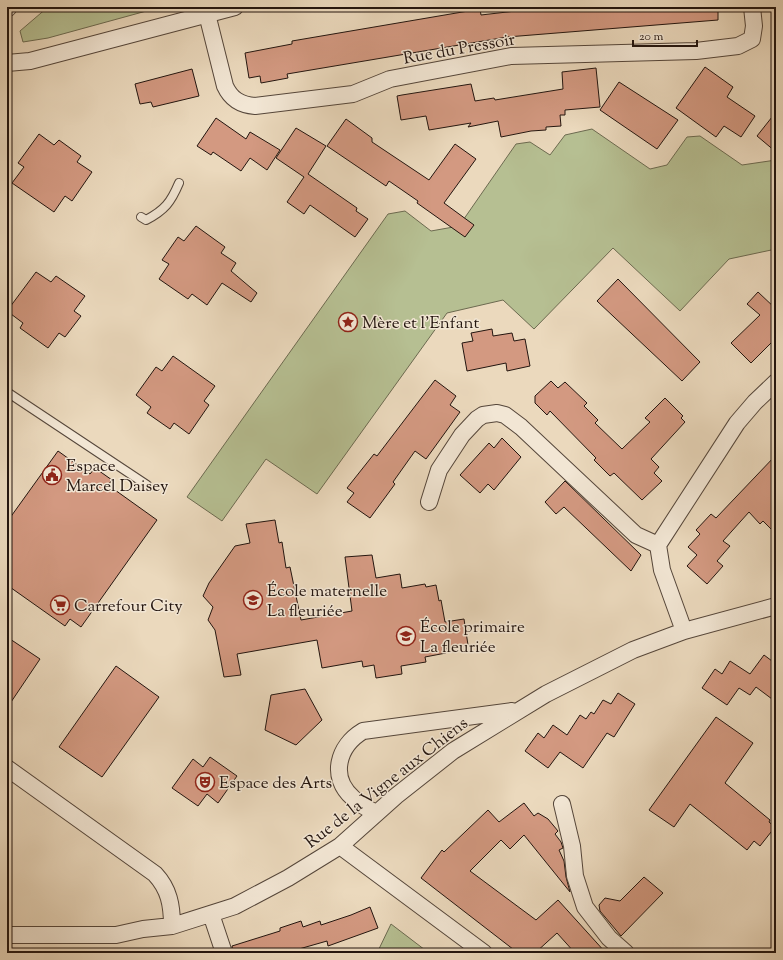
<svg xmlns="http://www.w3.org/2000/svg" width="783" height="960" viewBox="0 0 783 960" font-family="'Sorts Mill Goudy',serif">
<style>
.green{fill:#b6bf92;stroke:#6c6a50}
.building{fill:#d39981;stroke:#23150f}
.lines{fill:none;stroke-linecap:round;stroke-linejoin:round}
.service-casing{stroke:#55463a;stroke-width:10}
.minor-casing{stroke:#55463a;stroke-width:18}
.service{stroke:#f2e6d4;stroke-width:8}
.minor{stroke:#f2e6d4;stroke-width:16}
.labels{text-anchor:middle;stroke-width:3;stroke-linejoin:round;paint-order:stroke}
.street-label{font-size:17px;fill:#23150f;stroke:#f2e6d4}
.poi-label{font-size:17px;fill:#23150f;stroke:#f2e6d4;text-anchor:start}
</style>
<rect width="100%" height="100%" fill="#ebd9bd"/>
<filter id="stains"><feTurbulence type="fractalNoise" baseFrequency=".005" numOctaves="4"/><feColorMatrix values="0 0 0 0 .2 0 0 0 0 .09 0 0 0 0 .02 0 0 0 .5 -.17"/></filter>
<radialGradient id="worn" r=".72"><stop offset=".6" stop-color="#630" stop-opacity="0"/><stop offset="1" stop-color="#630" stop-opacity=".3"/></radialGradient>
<path class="green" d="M48,7H161L48,38L23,42L20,31Z
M592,129L650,169L667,165L687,137L700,136L742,165L776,160V249L729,259L680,311L613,248L534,329L503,300L447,313L317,494L266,459L222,521L187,497L388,214L405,211L431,231L459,226L516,144L530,142L550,155L565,135Z
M391,924L429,953H377Z"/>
<path class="building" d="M533,7H718V20L507,37L287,74L288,78L261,83L260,76L249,78L245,53L292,44V41L480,9L481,15L533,9Z
M705,67L733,87L727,97L755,116L741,137L724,126L716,137L676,108Z
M596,68L600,107L565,110V115H560L561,126L546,127V130L531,131L501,137L498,121L468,127L471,123L429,130L426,116L401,120L397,96L402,95L471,84L475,101L494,98L495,100L563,89L562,72Z
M192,69L199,96L153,107L151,102L140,104L135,84Z
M619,82L678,120L657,149L600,110Z
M776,112V152L757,136Z
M216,118L246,139L250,132L280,150L267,170L250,158L241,171L213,152L211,155L197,146Z
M346,119L372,138V142L429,180L455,144L476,159L444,203L474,225L465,237L417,203L418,201L389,181L386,186L327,146Z
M296,128L326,146L308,174L357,208L356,211L368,219L355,237L310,205L304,214L287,202L304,177L276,158Z
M39,134L54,145L59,140L81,156L77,162L92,172L72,201L65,196L54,212L12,183L24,167L18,163Z
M196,226L225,247L221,253L236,263L231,271L257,293L251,302L222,283L207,305L192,294L188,299L159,279L169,264L162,260L178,237L184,241Z
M36,272L51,282L56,276L85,296L74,311L81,316L65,337L59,333L48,348L20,328L23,323L7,311Z
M618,279L700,362L682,381L597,301Z
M758,292L776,309V338L751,363L731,343L760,315L747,304Z
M492,329L493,336L512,333L514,341L525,339L530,366L507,371L506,363L467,371L462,343L473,341L471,333Z
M173,356L215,386L204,401L209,405L189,434L174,423L170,429L147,413L151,407L136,395L156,367L162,371Z
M435,380L456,396L450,405L460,412L426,459L415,451L393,482L395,484L370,518L347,502L354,493L347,488L374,454L377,456Z
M551,381L558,388L565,382L587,403L584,406L598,420L595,423L622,449L650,422L645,418L665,398L683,416L681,418L685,422L651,459L659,467L654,473L662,481L642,500L614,473L610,476L594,460L596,458L550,411L547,415L535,403V396Z
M502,438L521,457L494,490L488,484L480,493L460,475L489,443L494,448Z
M58,451L90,474L95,468L112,480L108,485L157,520L81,627L70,619L65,626L7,585V522Z
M776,455V534L763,521L760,524L749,512L723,541L730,546L717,561L723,566L707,584L687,566L697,555L688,547L700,534L696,530L711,514L716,518Z
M565,481L641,555L631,571L564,507L556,514L545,502Z
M275,520L279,543L282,542L286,568L290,567L301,620L352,611L345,557L372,555L376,578L400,574L402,588L425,584L426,587L436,585L439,601L441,600L445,622L464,619L468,645L445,649L446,653L425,657L426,662L401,666L402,674L376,678L374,665L363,667L362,661L322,668L317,640L237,654L241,675L224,677L215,630L208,620L213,607L203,596L209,583L235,546L250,543L246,524Z
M7,637L40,659L7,708Z
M764,655L776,664V702L756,687L750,695L739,688L727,705L702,688L715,669L722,674L730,661L750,674Z
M116,666L159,697L102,777L59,747Z
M305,689L322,720L296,745L265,730L271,695Z
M618,693L635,704L614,737L607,733L583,768L560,752L548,768L525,751L538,733L544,738L553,725L567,735L580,715L586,719L591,712L594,714L603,700L611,704Z
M716,717L753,743L725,783L770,820L769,822L775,827L760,846L754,841L747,850L690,804L674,827L649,810Z
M210,757L237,776L218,803L207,794L198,806L172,788L193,759L203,767Z
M524,803L534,816L538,813L548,819L558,831L555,834L561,842L563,848L559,850L564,861L566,877L570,892L524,835L510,849L501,840L470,871L536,920L558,900L606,953H575L557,933L535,953H518L421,878L442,850L444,852L488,810L499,822Z
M644,877L663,893L621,936L600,911L599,905L605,898L620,901Z
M370,907L378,928L328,946L327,941L285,953H233L232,946L280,931V928L301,921L303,927L320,921L321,925L351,915Z"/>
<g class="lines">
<g class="service-casing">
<path id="service" d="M141,217L146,220C165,210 171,202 179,183
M7,392L147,485"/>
</g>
<g class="minor-casing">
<path id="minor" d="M7,9L9,7
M207,14L225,86C231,99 240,105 255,106L353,94L390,79L511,56L696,51L738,46L752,39L754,26L752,7
M7,63L30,61L235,7
M429,502L439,470L462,435L477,419L483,415L497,413L505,415L521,427L636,535L658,545
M684,631L662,570L658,545L737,423L755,402L776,382
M7,768L155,874C169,889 172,905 172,926
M562,804L572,846L575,876L585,907L609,938L626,953
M376,813C368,809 359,804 353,798C329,777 338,746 363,731L512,711
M340,846L484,953
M211,914L224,953
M7,935H116L143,929L172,926L235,906L288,878L340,846L396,796L453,751L546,694L633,650L684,631L776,606"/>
</g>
<use href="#service" class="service"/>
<use href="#minor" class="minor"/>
</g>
<defs>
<g id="sight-ring" transform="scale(1)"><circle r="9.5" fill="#f2e6d4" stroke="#8f2418" stroke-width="1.5"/><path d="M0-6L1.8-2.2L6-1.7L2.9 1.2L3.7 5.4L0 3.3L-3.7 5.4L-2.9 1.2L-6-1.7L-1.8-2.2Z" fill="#8f2418"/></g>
<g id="civic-ring" transform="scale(1)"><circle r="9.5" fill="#f2e6d4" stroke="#8f2418" stroke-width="1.5"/><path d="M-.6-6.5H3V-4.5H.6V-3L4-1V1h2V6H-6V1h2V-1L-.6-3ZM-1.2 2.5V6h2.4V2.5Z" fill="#8f2418"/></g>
<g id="school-ring" transform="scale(1)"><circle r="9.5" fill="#f2e6d4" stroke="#8f2418" stroke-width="1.5"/><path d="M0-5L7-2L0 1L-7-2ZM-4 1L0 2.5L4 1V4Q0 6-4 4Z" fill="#8f2418"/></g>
<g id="supermarket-ring" transform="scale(1)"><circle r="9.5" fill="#f2e6d4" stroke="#8f2418" stroke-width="1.5"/><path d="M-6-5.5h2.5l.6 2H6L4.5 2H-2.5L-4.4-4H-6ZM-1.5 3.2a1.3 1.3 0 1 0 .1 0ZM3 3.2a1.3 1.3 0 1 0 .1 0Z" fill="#8f2418"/></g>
<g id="theatre-ring" transform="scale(1)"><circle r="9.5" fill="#f2e6d4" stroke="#8f2418" stroke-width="1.5"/><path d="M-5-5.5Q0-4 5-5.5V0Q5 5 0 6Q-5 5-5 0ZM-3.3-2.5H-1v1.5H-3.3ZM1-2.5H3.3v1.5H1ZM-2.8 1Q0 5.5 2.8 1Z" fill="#8f2418"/></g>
</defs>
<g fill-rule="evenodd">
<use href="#sight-ring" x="348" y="322"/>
<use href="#civic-ring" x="52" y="475"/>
<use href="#school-ring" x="253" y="600"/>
<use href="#supermarket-ring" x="60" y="605"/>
<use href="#school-ring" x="406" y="636"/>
<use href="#theatre-ring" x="205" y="782"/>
</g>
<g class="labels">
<g class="street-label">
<text transform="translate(459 48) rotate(-10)" y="6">Rue du Pressoir</text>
<text transform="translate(386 782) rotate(-38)" y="6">Rue de la Vigne aux Chiens</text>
</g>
<g class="poi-label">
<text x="362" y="328">Mère et l'Enfant</text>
<text x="66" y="471">Espace<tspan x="66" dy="20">Marcel Daisey</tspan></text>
<text x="267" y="596">École maternelle<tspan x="267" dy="20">La fleuriée</tspan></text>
<text x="74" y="611">Carrefour City</text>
<text x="420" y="632">École primaire<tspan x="420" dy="20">La fleuriée</tspan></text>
<text x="219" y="788">Espace des Arts</text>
</g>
</g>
<rect width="783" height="960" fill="none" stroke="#ebd9bd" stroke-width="24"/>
<rect x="8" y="8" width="767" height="944" fill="none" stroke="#23150f" stroke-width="2"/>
<rect x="12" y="12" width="759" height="936" fill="none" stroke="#23150f"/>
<path d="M633 40v6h64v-6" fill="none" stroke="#23150f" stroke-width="2"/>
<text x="639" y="40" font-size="12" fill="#23150f" stroke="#f2e6d4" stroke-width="3" paint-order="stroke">20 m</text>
<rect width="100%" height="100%" filter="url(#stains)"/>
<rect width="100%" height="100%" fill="url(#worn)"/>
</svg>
